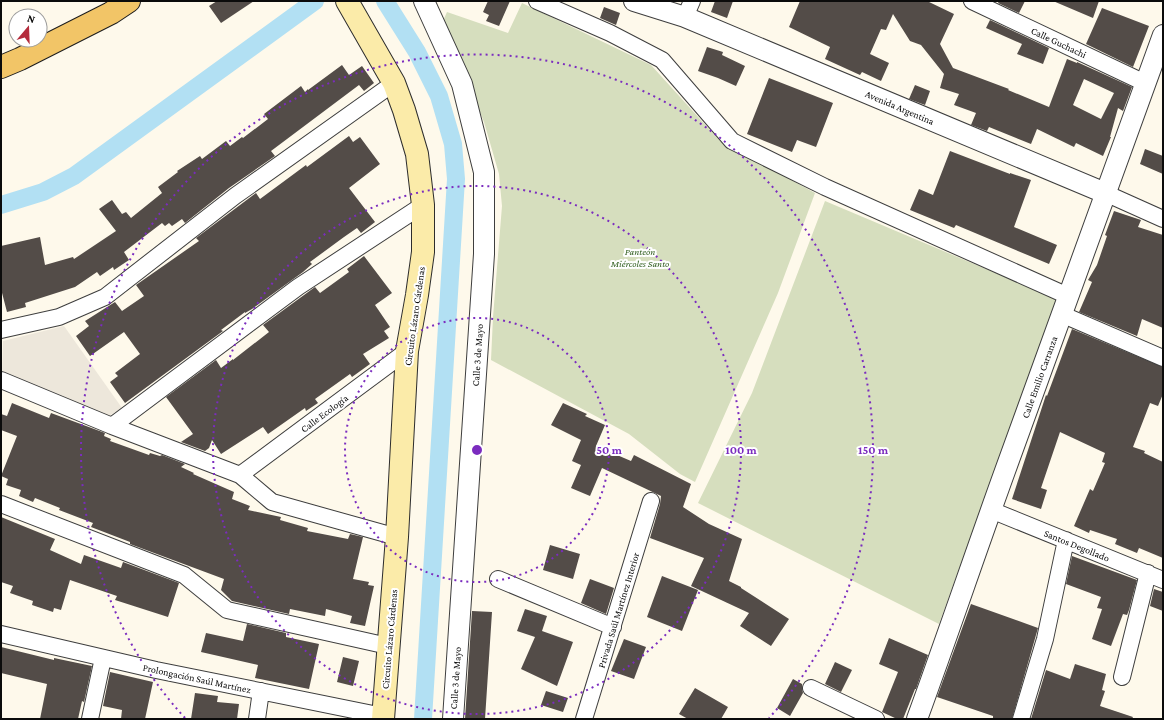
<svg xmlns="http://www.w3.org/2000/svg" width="1164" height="720" viewBox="0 0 1164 720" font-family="'Crimson Pro',serif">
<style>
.cemetery{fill:#d6debe}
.plaza{fill:#ede7db}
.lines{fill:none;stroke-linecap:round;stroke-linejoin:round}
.canal{stroke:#b2e0f3;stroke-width:18}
.building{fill:#534c48;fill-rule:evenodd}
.minor-casing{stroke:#3e3e3e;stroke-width:18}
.tertiary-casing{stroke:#3e3e3e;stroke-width:22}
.secondary-casing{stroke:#2d2d2d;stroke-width:24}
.primary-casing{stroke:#1c1c1c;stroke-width:24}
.minor{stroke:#fff;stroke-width:16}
.tertiary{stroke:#fff;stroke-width:20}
.secondary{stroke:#fbeba9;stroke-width:22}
.primary{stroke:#f2c567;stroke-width:22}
.ring{fill:none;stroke:#7b2cbf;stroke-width:2;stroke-dasharray:2 4}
.labels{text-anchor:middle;stroke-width:4;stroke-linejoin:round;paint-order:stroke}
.street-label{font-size:10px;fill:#0b0b0b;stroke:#fff}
.park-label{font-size:10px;font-style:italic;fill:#325f20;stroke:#fff}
.centre{fill:#7b2cbf;stroke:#fff;stroke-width:2}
.ring-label{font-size:12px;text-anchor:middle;font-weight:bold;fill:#7b2cbf;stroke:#fff;stroke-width:4;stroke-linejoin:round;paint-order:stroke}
</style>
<rect width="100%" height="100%" fill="#fef9eb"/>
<path class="cemetery" d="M522,3L651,65L720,141L815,193L778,293L695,482L680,474L629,434L491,360L493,317L502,206L499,174L484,122L443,21L447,12L508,33Z
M825,201L1057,299L939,624L698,503L752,393Z"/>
<path class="plaza" d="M64,326L122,408L107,417L2,374L3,341Z"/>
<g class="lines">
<path class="canal" d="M385,1L417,52L439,96L453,144L456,179L423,719
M1,205L43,192L74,176L315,1"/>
</g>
<path class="building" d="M217,1H254L221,23L209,6Z
M488,1H510L499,26L486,21L489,15L483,12Z
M715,1H733L727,18L711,12Z
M800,1H927L954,14L940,44L953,68L1009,89L1008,90L1049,107L1067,59L1077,63V62L1132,87L1123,111L1118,108L1110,137H1111L1103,156L1076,143L1074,147L1037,129L1031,144L989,127L987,131L971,125L976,113L954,105L959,94L940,88L944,74L921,45L910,41L893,14L886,30L881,29L870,54L889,63L881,81L862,72L860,75L825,59L830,47L789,27ZM1084,79L1114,93L1101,119L1073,105Z
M999,1H1025L1019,13L998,3Z
M1053,1H1099L1093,18Z
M604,7L620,13L616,25L600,18Z
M1102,8L1149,26L1133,67L1086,44Z
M990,20L1049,48L1043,64L1017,54L1022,44L986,28Z
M707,47L723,52L722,55L745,66L736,86L718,78L698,71Z
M342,65L349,75L362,66L374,83L364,91L359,85L271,151L275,156L229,188L185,223L182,219L172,226L169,223L165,226L162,223L124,252L129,260L114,270L113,267L100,276L97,272L75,287L25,303L26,307L7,312L1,289V246L40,237L45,265L73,257L74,259L116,231L99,209L112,200L122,214L126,212L131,218L162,193L158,187L178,172L177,171L200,156L202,159L226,141L230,146L242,137L243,138L268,119L264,114L301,86L305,92L308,89V90Z
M769,78L833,103L816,147L797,140L792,152L747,134Z
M915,85L930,91L925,105L909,99Z
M349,136L353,142L360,137L380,164L349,188L375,222L361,233L357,228L344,237L310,262L312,264L303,272L252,309L245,313V312L221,330L223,331L125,403L110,382L118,376L115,373L140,354L124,332L90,356L76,336L89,326L85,321L115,302L122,311L144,296L136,285L199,241L196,238L256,193L260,199L306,165L307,167Z
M1145,149L1163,156V174L1140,164Z
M950,151L1010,174V173L1031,180L1014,227L1057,245L1049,264L956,225L954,228L910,210L919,189L933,195Z
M1114,211L1141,220L1138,227L1163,235V328L1142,319L1137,336L1079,312L1092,282L1088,280L1097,265L1107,236L1105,235Z
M364,256L392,293L375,305L390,327L384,331L389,338L363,354L370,364L352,377L350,374L315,399L318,403L306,411L305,408L268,434L263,427L221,454L212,440L209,448L205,451L181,442L193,434L166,397L216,360L221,368L233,359V360L269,332L263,325L315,287L320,293L349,272L347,269Z
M1072,329L1163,367V394L1158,406L1150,403L1133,447L1145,451L1144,453L1163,462V558L1139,548L1137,553L1115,544L1117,539L1090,530L1089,533L1074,526L1090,489L1093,491L1105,463L1102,462L1105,453L1060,432L1041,488L1047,490L1041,509L1012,499L1046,395L1047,396Z
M12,403L49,418L51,413L105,433L104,436L111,439L110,441L149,455L150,453L160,456L162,455L185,464L181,467L194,473L193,474L234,492L232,499L250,506L248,510L281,517L280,520L308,528L307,531L348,539L350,534L363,537L353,579L369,582L368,585L374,586L365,626L350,623L352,616L326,609L325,616L290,609L289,614L232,601L221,590L224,579L130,544V542L91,527L93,523L59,510L60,508L35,498L33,502L19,496L21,490L6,485L8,479L1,476L17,436L1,430V414L7,416Z
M563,403L587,414L585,416L605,425L596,446L631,461L634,455L691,484L683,507L709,524L742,539L729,581L741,587V588L789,619L771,646L740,626L749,613L691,586L704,558L650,538L660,504L661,496L602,468L590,496L571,488L581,465L572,461L581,440L551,425Z
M1,517L55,539L50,550L81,564L84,555L121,568L123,562L179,583L168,617L115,600L117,596L70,580L61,610L54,608L53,612L32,605L33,601L10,593L13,586L1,582Z
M550,545L580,554L573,579L543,570Z
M1072,556L1137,580L1129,610L1127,615L1123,614L1111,646L1092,639L1102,609L1097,608L1101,597L1066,584Z
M662,576L698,590L682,631L647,617Z
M590,579L614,588L606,614L581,603Z
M1154,589L1163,592V611L1150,606Z
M971,604L1038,628L1012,719H993V716L937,697Z
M525,609L547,616L542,631L573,642L557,686L521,669L535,637L517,631Z
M472,611L492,612L485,719H465Z
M247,624L286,633V637L319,644L309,689L255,678L258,665L201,652L206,633L243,641Z
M889,638L928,655L916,689H915L903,719H897L882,712L898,672L879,664Z
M624,639L646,647L634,679L611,671Z
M1,647L54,660V658L92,666L84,702L82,701L78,719H40L47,684L1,673Z
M343,657L359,661L353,686L337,682Z
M835,662L852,670L841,692L825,684Z
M1075,664L1106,674L1102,690L1105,691L1100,706L1133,717L1132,719H1031L1046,670L1070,679Z
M110,672L153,682L145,719H121L122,710L103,706Z
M793,679L802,684V688L803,693L790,716L777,708Z
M695,688L728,707L721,719H688L679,714Z
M546,691L568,698L563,712L541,705Z
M195,693L218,696L217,702L239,704L237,719H191Z"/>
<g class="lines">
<g class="minor-casing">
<path id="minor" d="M537,1L610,33L662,60L732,141L825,187L1068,296
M972,1L1145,83
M685,17L692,1
M1105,193L1163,219
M1061,314L1163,358
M1,330L59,317L105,297L235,196L394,83
M1,380L112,426L240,475L272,502L397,537
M112,426L298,287L423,205
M240,475L407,351
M1,504L184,575L227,610L388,646
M991,510L1163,580
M498,579L613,627
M1,634L156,670L383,716
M1122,677L1148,573
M811,688L876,719
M90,719L103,658
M257,719L261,691
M584,719L651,501
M1021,719L1045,639L1066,540"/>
</g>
<g class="tertiary-casing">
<path id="tertiary" d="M424,1L462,84L484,172V254L453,719
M634,1L685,17L1105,193
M917,719C947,637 975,554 1005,471C1057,325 1110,180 1163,35"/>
</g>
<g class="secondary-casing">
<path id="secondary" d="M347,1L394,83L404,110L417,154L423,205V252L417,295L407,351L397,537L383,719"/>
</g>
<g class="primary-casing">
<path id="primary" d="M1,67L20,59L111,13L129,1"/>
</g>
<use href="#minor" class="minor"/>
<use href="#tertiary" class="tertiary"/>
<use href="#secondary" class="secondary"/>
<use href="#primary" class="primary"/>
</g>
<g class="ring">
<circle cx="477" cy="450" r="132"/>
<circle cx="477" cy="450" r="264"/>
<path d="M185 718A396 396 0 1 1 769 718"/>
</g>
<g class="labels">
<g class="street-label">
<text transform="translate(1059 42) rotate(25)" y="4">Calle Guchachi</text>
<text transform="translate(900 107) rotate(23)" y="4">Avenida Argentina</text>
<text transform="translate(414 316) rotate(-82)" y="4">Circuito Lázaro Cárdenas</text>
<text transform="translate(477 355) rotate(-86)" y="4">Calle 3 de Mayo</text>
<text transform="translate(1039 377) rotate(-70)" y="4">Calle Emilio Carranza</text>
<text transform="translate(324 413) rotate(-37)" y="4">Calle Ecología</text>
<text transform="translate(1077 545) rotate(22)" y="4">Santos Degollado</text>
<text transform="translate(618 610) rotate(-73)" y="4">Privada Saúl Martínez Interior</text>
<text transform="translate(389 639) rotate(-85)" y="4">Circuito Lázaro Cárdenas</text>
<text transform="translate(197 678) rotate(12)" y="4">Prolongación Saúl Martínez</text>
<text transform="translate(455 678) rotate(-86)" y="4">Calle 3 de Mayo</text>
</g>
<g class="park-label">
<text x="640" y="255">Panteón<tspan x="640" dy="12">Miércoles Santo</tspan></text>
</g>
</g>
<circle cx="477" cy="450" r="6" class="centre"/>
<g class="ring-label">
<text x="609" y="454">50 m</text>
<text x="741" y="454">100 m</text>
<text x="873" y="454">150 m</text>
</g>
<rect width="1164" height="720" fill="none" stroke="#0b0b0b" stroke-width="4"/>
<g transform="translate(28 28) rotate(19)"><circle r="19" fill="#ffffff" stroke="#9d9d9d"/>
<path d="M0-3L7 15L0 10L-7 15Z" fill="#b42b3c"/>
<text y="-6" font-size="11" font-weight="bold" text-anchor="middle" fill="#0b0b0b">N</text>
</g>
</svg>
